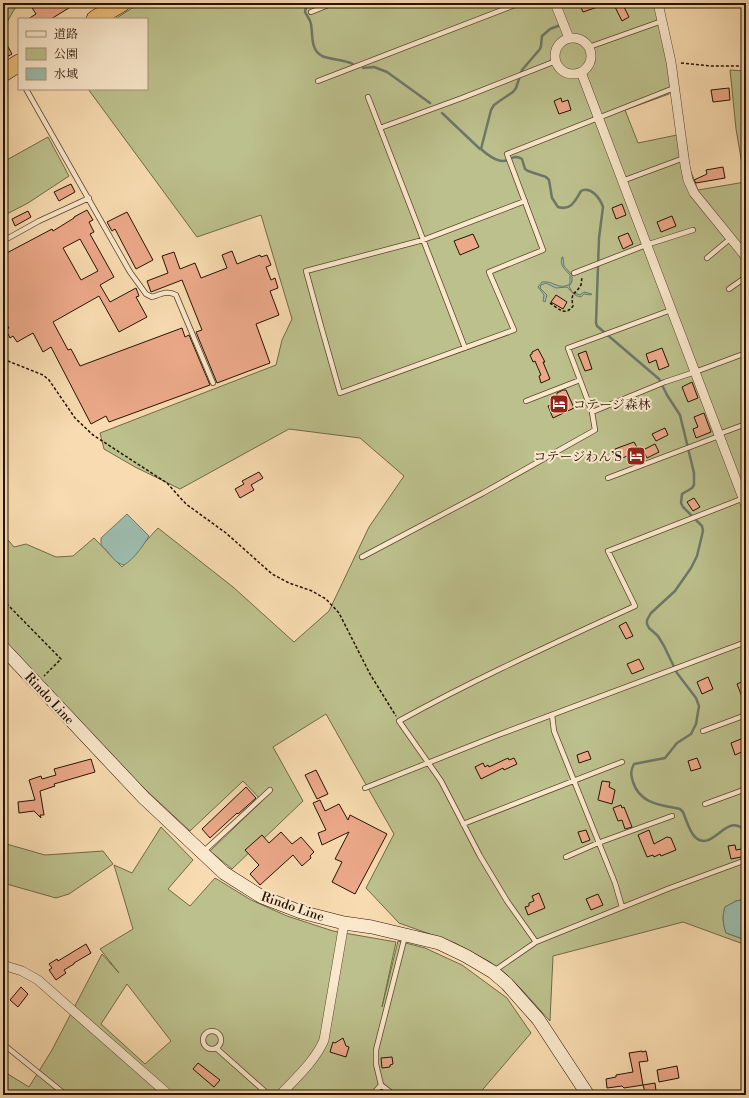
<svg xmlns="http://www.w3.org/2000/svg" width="749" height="1098" viewBox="0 0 749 1098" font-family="'Libre Bodoni','Noto Serif JP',serif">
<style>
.green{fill:#bcc08c;stroke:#716946;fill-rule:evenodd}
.water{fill:#9dbbad;stroke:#6d7768}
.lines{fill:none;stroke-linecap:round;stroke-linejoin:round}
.stream{stroke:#6d7768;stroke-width:2.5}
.building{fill:#eca98a;stroke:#261200;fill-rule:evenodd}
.lane-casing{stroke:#5a442c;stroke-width:6}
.street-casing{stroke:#5a442c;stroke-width:10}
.secondary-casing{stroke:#261200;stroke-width:14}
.highway-casing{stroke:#261200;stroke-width:18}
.path{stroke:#261200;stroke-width:1.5;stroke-dasharray:3 2;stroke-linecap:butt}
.lane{stroke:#fae8cc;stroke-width:4.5}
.street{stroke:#fae8cc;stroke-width:9}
.secondary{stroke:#fae8cc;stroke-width:13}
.highway{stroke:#ecbe78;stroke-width:17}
.labels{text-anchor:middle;stroke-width:4;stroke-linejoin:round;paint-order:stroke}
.poi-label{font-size:13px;fill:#261200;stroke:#fae8cc;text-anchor:start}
.street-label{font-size:13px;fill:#261200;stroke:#fae8cc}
</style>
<rect width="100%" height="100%" fill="#f8dbb0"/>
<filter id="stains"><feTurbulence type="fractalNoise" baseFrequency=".005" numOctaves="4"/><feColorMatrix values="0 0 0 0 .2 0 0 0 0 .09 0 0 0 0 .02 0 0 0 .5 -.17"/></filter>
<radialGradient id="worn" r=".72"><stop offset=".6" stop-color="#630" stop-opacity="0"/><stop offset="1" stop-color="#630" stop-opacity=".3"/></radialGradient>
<path class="green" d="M3,3H18L3,29Z
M140,3H659L674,59L669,94L625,110L638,143L677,135L698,190L745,182L736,129L730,70L746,71V899L736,901L725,907C722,916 723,924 726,933L746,940V945L683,922L553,956L550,1021L522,990L505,973L490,962L455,943L399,923L366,888L394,834L326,714L273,747L303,801L232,869L210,851L262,801L243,781L190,831L118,764L3,642V534L14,547L26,544L56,557L73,556L94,538L122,567L158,528L233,587L294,642L329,611L369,527L404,476L360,438L289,429L180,489L135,467L104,449L100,433L276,365L282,340L292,319L261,215L197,237L88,89H147V19H115Z
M48,137L69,176L28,203L3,216V162Z
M161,827L193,860L168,889L190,906L215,878L251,900L287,916L333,931L396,942L382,1007L398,941L425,948L462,965L507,998L531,1033L478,1095H3V1071L29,1087L52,1050L102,954L119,973L100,949L133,929L114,865L132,873ZM127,984L171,1041L145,1064L101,1024Z
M3,843L45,855L103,851L113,864L69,894L56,898L3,883Z"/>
<path class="water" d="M562,257H563L564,266L572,275V282L569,286L572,292L580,295L584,292L592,294L591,295L584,294L581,297C574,296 572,292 567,287L556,288L546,283L541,285L540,288L547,295L545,302L543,301L544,295L538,287L542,282C553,280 559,291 570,284V275C566,270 559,266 562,257Z
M127,514L149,536C143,546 134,559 124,565C113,563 110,552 101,545V538Z
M746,899V940L726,933C723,924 722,916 725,907L736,901Z"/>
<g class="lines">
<path class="stream" d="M309,3L306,7L305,12C307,16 310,19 311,24C313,34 310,50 322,56C331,60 343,59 353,64
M558,26L550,29L542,36L541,46L540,49L522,70L516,88L513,92L501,100L494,105L491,110L481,149C486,154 496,161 503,161C511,160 514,154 522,159L525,169L528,171L546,177L549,180L552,198L558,207C571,211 575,201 581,191C591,186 600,198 603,207L599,238L596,323L597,326L659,379L667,395L680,415L694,473V485L692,488L682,494L681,503L683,507L702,526L703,531L697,556L691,568L675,591L651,613L647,620V624L649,628L658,636L664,646L677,673L696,698L699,706L696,724L691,734L677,743L665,758L634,764C630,771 631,775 633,782C640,804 661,805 680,809L683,812C686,819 689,831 695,837C713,854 727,809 746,832
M363,68L374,67L387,72L430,103
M442,113L480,149"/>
</g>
<path class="building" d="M29,3H77L51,19H28L36,14Z
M585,3H606V4L583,12L580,5Z
M613,3H622L629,17L622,21Z
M3,38L12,54L3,59Z
M729,88L730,100L713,102L711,90Z
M561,98L562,102L568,100L571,110L559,114L554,101Z
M723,167L725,178L696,183L694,180L707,174L706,170Z
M71,184L75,192L59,201L54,192Z
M622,204L626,215L616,219L612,208Z
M87,210L93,220L89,222L94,232L90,234L114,277L100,285L110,302L136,288L139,296L136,297L147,317L119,332L99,296L53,322L68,350L71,349L80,366L182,328L185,337L189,335L210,385L109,422L106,416L91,424L51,347L43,352L33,333L17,342L13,336L10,338L6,330L9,328L3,318V255L52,229L53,231L74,218V217ZM80,239L98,271L81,280L63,248Z
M28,211L31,217L15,226L12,219Z
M127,212L153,260L136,269L115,229L112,231L107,222Z
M672,216L676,226L661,232L657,222Z
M628,233L633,244L623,249L618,237Z
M473,234L479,247L460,255L454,241Z
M232,251L237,264L260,255L261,257L267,255L271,265L266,267L271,280L275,278L278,288L270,291L279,315L256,324L270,363L217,383L196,332L202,330L182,280L151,292L147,281L168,273L162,256L174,252L180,269L195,263L201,278L227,268L222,255Z
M556,295L567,302L563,309L551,302Z
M662,348L669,366L659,370L656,360L649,363L646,354Z
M538,349L545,362H543L550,379L541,383L539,376L541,375L535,361L533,362L530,355L532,354V352Z
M586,351L592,369L585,371L578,354Z
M692,382L698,398L688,402L682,387Z
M563,390H566L574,408L553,418L548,406L557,402L554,396L557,395V393Z
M704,413L711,432L696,438L693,429L698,427L694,417Z
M665,428L668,435L656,441L652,434Z
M634,442L639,451L620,459L615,449Z
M655,444L659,452L647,458L643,450Z
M259,472L263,478L251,485L254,490L240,498L235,489L244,484L242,481Z
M694,498L700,507L693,511L687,502Z
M626,622L633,636L626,639L619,626Z
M639,659L644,669L632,674L627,664Z
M708,677L713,689L702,694L697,682Z
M744,681L746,687V707L737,684Z
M746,737V750L735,755L731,743Z
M588,751L591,759L579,763L577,755Z
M508,758L509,760L514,758L517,764L504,770L503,768L481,779L475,767L483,763L485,767L488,765L489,767Z
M697,758L701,768L691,771L688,761Z
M91,759L95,772L54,784L55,786L40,791L44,815H40L41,818L34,811L19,813L18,802L35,800L29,780L41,776L42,779L56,775L54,769Z
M316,770L328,794L317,799L305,775Z
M602,781L610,782L609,787L615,790L612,804L598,800Z
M246,787L256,798L238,814L237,813L210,838L202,829Z
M320,800L325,811L339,804L348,820L350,815L387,834L355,894L332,882L342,862L335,859L349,832L322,845L318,833L326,830L313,803Z
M621,805L622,808L624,807L632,827L625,829L622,820L618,821L613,808Z
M586,830L590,840L582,843L578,832Z
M649,830L654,844L667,837L671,838L676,850L661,856L660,854L654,857L653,855L647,857L638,835Z
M281,832L292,844L301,837L314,852L310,856L311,858L302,866L293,855L260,885L250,874L259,865L245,850L262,835L269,843Z
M735,845L736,850L746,848V856L731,859L728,846Z
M539,893L545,908L528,915L525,907L529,906V903L534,901L532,896Z
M598,894L603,905L591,910L586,899Z
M86,944L91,953L74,963V964L64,970L66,973L56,980L49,970L52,968L49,964L57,959L58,961Z
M21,987L28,994L18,1007L10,1000Z
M343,1038L346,1046L349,1047L346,1057L330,1052L333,1042L335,1043Z
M642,1051V1052L646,1051L648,1061L639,1062L643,1085L624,1088L622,1086L607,1088L606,1079L616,1077V1075L633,1072L629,1053Z
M392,1057L393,1064L390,1065V1067L382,1068L381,1058Z
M198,1063L220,1080L214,1087L193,1069Z
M677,1066L679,1078L659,1082L657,1070Z
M655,1083L656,1091L645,1092L643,1085Z"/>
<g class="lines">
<g class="lane-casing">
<path id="lane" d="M311,12L333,3
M589,47L662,21
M318,81L520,3
M26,89L130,272L146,294L152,297C161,294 168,290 176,295L213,383
M368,97L380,128
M622,181L684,158
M525,201L423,240L306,271L321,326L340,393L514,330L489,272L543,250L507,154L674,88
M3,241L39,221L89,198
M707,258L731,238
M574,273L646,245L693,230
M729,289L746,277
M465,348L380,128L462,98L556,61
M526,401L580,380
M592,412L665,382L695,372L746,353
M719,434L746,424
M608,478L719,436
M362,557L483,493L595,430L592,412L568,348L671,310
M552,715L554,731L615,883L622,907
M703,731L746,715
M365,788L498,735L746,642
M705,804L746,789
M463,824L622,762
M203,852L270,790
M566,857L598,843L672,816
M536,942L507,901L480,856L441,781L399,721C475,679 555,643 635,606L608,551L744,498
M494,971L536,942L670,888L746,860
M3,980L6,966
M203 1040a9 9 0 1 1 18 0a9 9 0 1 1-18 0Z
M3,1044L66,1095
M216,1048L269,1095
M372,1095L381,1085
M394,1095L381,1085L376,1064V1050L405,936"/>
</g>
<g class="street-casing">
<path id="street" d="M555,3L569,38
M658,3L671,62L685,165L688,180L694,193L746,257
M555 56a18 18 0 1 1 36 0a18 18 0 1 1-36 0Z
M581,72L746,506
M6,966L22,971L38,980L169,1095
M280,1095C296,1078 315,1061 324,1040L344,923"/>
</g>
<g class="secondary-casing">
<path id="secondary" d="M3,648L144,798L224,873L262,897L301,912L344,923L372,927L439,943L466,956L493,972L507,984L538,1019L588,1095"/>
</g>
<g class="highway-casing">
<path id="highway" d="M95,19L122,3
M3,73L19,63"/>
</g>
<path class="path" d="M681,63L712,66H746
M550,303C558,308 565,317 573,306C570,292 575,295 581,285L582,277
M3,359L43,375L49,380L75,418L93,435L167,483L186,504L226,533L272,574L289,583L312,591L326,599L339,613L370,674L396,716
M3,600L61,659L44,676"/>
<use href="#lane" class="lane"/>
<use href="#street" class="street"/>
<use href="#secondary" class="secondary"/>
<use href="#highway" class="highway"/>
</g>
<defs>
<g id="hotel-square" transform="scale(1)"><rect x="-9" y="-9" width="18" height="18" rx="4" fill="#8f2418" stroke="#fae8cc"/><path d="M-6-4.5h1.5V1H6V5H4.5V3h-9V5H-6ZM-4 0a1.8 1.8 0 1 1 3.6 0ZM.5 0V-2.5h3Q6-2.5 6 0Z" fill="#fff"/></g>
</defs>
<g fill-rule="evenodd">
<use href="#hotel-square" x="559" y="404"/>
<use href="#hotel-square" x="636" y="456"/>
</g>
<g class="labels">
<g class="poi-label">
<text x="573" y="409">コテージ森林</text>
<text x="622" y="461" text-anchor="end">コテージわん’S</text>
</g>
<g class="street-label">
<text transform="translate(50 698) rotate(47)" y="5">Rindo Line</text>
<text transform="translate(293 906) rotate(19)" y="5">Rindo Line</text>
</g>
</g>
<rect width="749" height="1098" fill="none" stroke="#f8dbb0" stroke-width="16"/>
<rect x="4" y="4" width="741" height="1090" fill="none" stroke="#261200" stroke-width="2"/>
<rect x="8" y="8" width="733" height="1082" fill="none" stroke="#261200"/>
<rect x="18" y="18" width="130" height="72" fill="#fae8cc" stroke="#a5927a"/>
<rect x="26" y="31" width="20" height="6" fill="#fae8cc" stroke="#a5927a"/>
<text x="54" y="38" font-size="12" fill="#261200">道路</text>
<rect x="26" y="48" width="20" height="12" fill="#bcc08c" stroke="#a5927a"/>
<text x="54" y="58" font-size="12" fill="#261200">公園</text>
<rect x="26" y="68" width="20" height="12" fill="#9dbbad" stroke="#a5927a"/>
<text x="54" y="78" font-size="12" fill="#261200">水域</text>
<rect width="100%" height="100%" filter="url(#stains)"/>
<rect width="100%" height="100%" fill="url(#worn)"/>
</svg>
